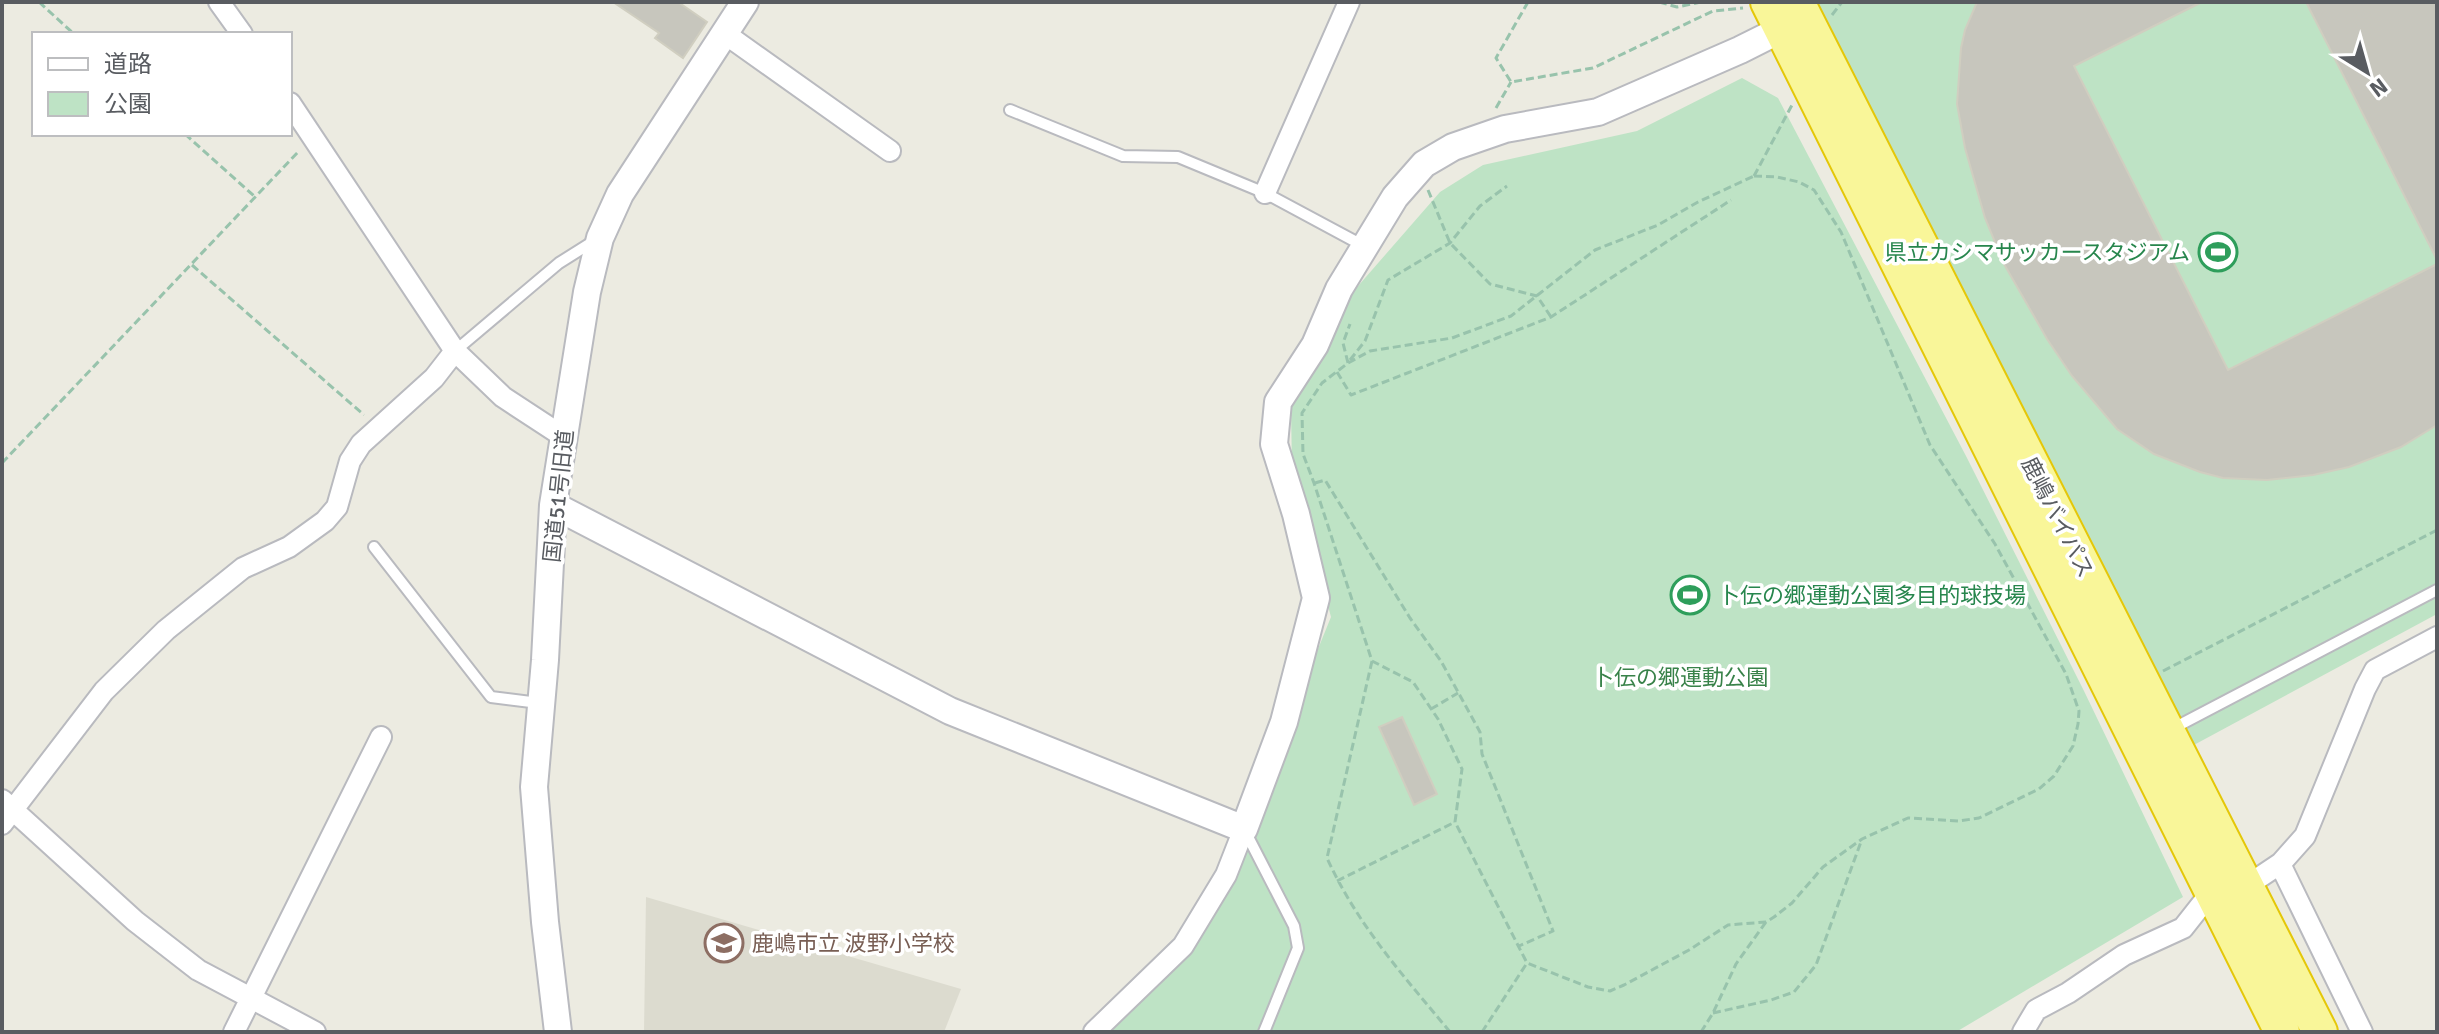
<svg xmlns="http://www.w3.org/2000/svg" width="2439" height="1034" viewBox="0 0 2439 1034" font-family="Signika,'Noto Sans JP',sans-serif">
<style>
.education{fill:#dcdbcf}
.green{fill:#bee3c5}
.building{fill:#c7c6bd;stroke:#d0cec0;stroke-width:2}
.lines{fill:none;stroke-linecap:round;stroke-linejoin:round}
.service-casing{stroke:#b9babf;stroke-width:14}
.minor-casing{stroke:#b9babf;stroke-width:24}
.tertiary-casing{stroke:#b9babf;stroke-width:30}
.trunk-casing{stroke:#e4c709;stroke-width:38}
.path{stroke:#98c3ac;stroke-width:3;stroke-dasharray:8 4;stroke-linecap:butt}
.service{stroke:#fff;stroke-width:10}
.minor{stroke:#fff;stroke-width:20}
.tertiary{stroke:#fff;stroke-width:26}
.trunk{stroke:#f9f699;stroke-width:34}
.labels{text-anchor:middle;stroke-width:7;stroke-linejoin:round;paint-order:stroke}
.leisure-label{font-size:22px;fill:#27864d;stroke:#fff;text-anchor:end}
.street-label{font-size:22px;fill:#595c61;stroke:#fff}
.park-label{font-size:22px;fill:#388249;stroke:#fff}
.education-label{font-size:22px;fill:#785e54;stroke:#fff;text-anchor:start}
</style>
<rect width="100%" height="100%" fill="#ecebe1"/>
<path class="education" d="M646,897L961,989L944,1032H644Z"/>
<path class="green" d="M1815,2H2437V614L2192,746Z
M1742,78L1778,98L1966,456L2084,691L2183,897L1956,1032H1095L1183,946L1226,875L1331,617L1292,468L1291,409L1345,301L1440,192L1483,165L1637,131Z"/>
<path class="building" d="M613,2H678L707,22L683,58L655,38L659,33Z
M1977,2H2202L2074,66L2228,370L2437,264V425L2401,447L2349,467L2313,475L2267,480L2223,478L2200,472L2154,454L2117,429L2072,376L2047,339L2004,264L1985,218L1965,148L1957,104L1961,48L1965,30Z
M2306,2H2437V260Z
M1402,717L1437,794L1414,805L1379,727Z"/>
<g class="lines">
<g class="service-casing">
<path id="service" d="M1010,110L1123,156L1178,157L1265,193L1362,245
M455,351L559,263L594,241
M374,547L491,697L539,703
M2170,730L2437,590
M1244,829L1294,926L1298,948L1264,1032"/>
</g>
<g class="minor-casing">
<path id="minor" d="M219,2L242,34
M724,33L890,151
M290,103L455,351L503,397L564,437
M1265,193L1349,2
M2,800L135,921L198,970L315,1032
M2,824L104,691L166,630L243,568L289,547L325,521L337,507L350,461L361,444L434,378L455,351
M2280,864L2362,1032
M2245,887L2281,863L2305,836L2365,689L2375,670L2437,637
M234,1032L381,737
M1094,1032L1183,946L1226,875L1244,829
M2023,1032L2036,1010L2068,993L2124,955L2183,928L2213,890"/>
</g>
<g class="tertiary-casing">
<path id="tertiary" d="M553,505L950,711L1244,829L1284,722L1316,598L1296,514L1274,444L1278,402L1315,345L1339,289L1395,197L1424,164L1453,147L1505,129L1598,112L1740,50L1798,21
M558,1032L545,922L534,787L545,660L553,505L587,292L600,238L620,194L745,2"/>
</g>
<g class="trunk-casing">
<path id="trunk" d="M1768,2L2282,1032
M1797,2L2320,1032"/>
</g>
<path class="path" d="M39,2L74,34
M1528,2L1496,58L1511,82L1593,68L1713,11L1743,8
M1659,2L1677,7L1701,2
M1832,15L1842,2
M1496,108L1511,82
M185,134L254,196
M1754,176L1777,177L1799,182L1814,190L1841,232L1930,445L1995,544L2066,674L2079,711L2078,724L2073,746L2054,776L2039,789L1979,818L1959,821L1908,818L1862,839L1823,867L1792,903L1774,917L1766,922L1728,925L1689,950L1624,985L1610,991L1588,987L1527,963L1455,822L1462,769L1438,719L1413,682L1372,661L1314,483L1303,454L1302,413L1322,383L1348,363L1370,351L1452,338L1511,316L1595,250L1658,225L1698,202Z
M1754,176L1792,105
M1428,190L1450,243L1490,284L1537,296L1551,317
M192,265L364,415
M1350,360L1365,341L1388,280L1450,243L1480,206L1507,186
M1348,363L1343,343L1350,324
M1337,372L1351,395L1551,317L1731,200
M2,463L299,151
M1315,483L1325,480L1410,618L1441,661L1480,732L1482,754L1553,931L1519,946
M1372,661L1327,858C1358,926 1403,975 1450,1032
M2163,671L2437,530
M1431,709L1458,693
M1337,881L1455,822
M1713,1013L1771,1000L1794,992L1816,965L1862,839
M1482,1032L1527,963
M1701,1032L1713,1013L1736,964L1766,922"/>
<use href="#service" class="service"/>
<use href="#minor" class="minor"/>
<use href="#tertiary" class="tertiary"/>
<use href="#trunk" class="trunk"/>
</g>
<defs>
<g id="stadium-ring" transform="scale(2)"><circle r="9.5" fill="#fff" stroke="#2e9e5b" stroke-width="1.5"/><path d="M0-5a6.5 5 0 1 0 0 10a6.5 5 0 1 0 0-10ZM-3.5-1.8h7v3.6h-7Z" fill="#2e9e5b"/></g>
<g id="school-ring" transform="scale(2)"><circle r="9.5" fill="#fff" stroke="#8d6e63" stroke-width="1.5"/><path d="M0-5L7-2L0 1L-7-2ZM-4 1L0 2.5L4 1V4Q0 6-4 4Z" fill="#8d6e63"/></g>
</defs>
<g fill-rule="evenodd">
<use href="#stadium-ring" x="2218" y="252"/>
<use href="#stadium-ring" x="1690" y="595"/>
<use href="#school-ring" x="724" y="943"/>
</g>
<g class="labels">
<g class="leisure-label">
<text x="2190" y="260">県立カシマサッカースタジアム</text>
<text x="1718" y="603" text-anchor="start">卜伝の郷運動公園多目的球技場</text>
</g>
<g class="street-label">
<text transform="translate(558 496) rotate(-84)" y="8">国道51号旧道</text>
<text transform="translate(2058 517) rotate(63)" y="8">鹿嶋バイパス</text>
</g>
<g class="park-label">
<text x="1680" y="685">卜伝の郷運動公園</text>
</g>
<g class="education-label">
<text x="752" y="951">鹿嶋市立 波野小学校</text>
</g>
</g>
<rect width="2439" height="1034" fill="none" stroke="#595c61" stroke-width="8"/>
<rect x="32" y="32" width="260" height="104" fill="#ffffff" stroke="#bdbec0" stroke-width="2"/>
<rect x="48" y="58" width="40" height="12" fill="#ffffff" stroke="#bdbec0" stroke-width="2"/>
<text x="104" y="72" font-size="24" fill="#595c61">道路</text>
<rect x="48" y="92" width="40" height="24" fill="#bee3c5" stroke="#bdbec0" stroke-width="2"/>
<text x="104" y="112" font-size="24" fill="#595c61">公園</text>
<g transform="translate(2367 72) rotate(143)" stroke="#ffffff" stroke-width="6" paint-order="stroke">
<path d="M0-6L14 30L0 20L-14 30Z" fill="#595c61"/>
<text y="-12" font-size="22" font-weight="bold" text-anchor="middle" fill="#595c61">N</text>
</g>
</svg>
